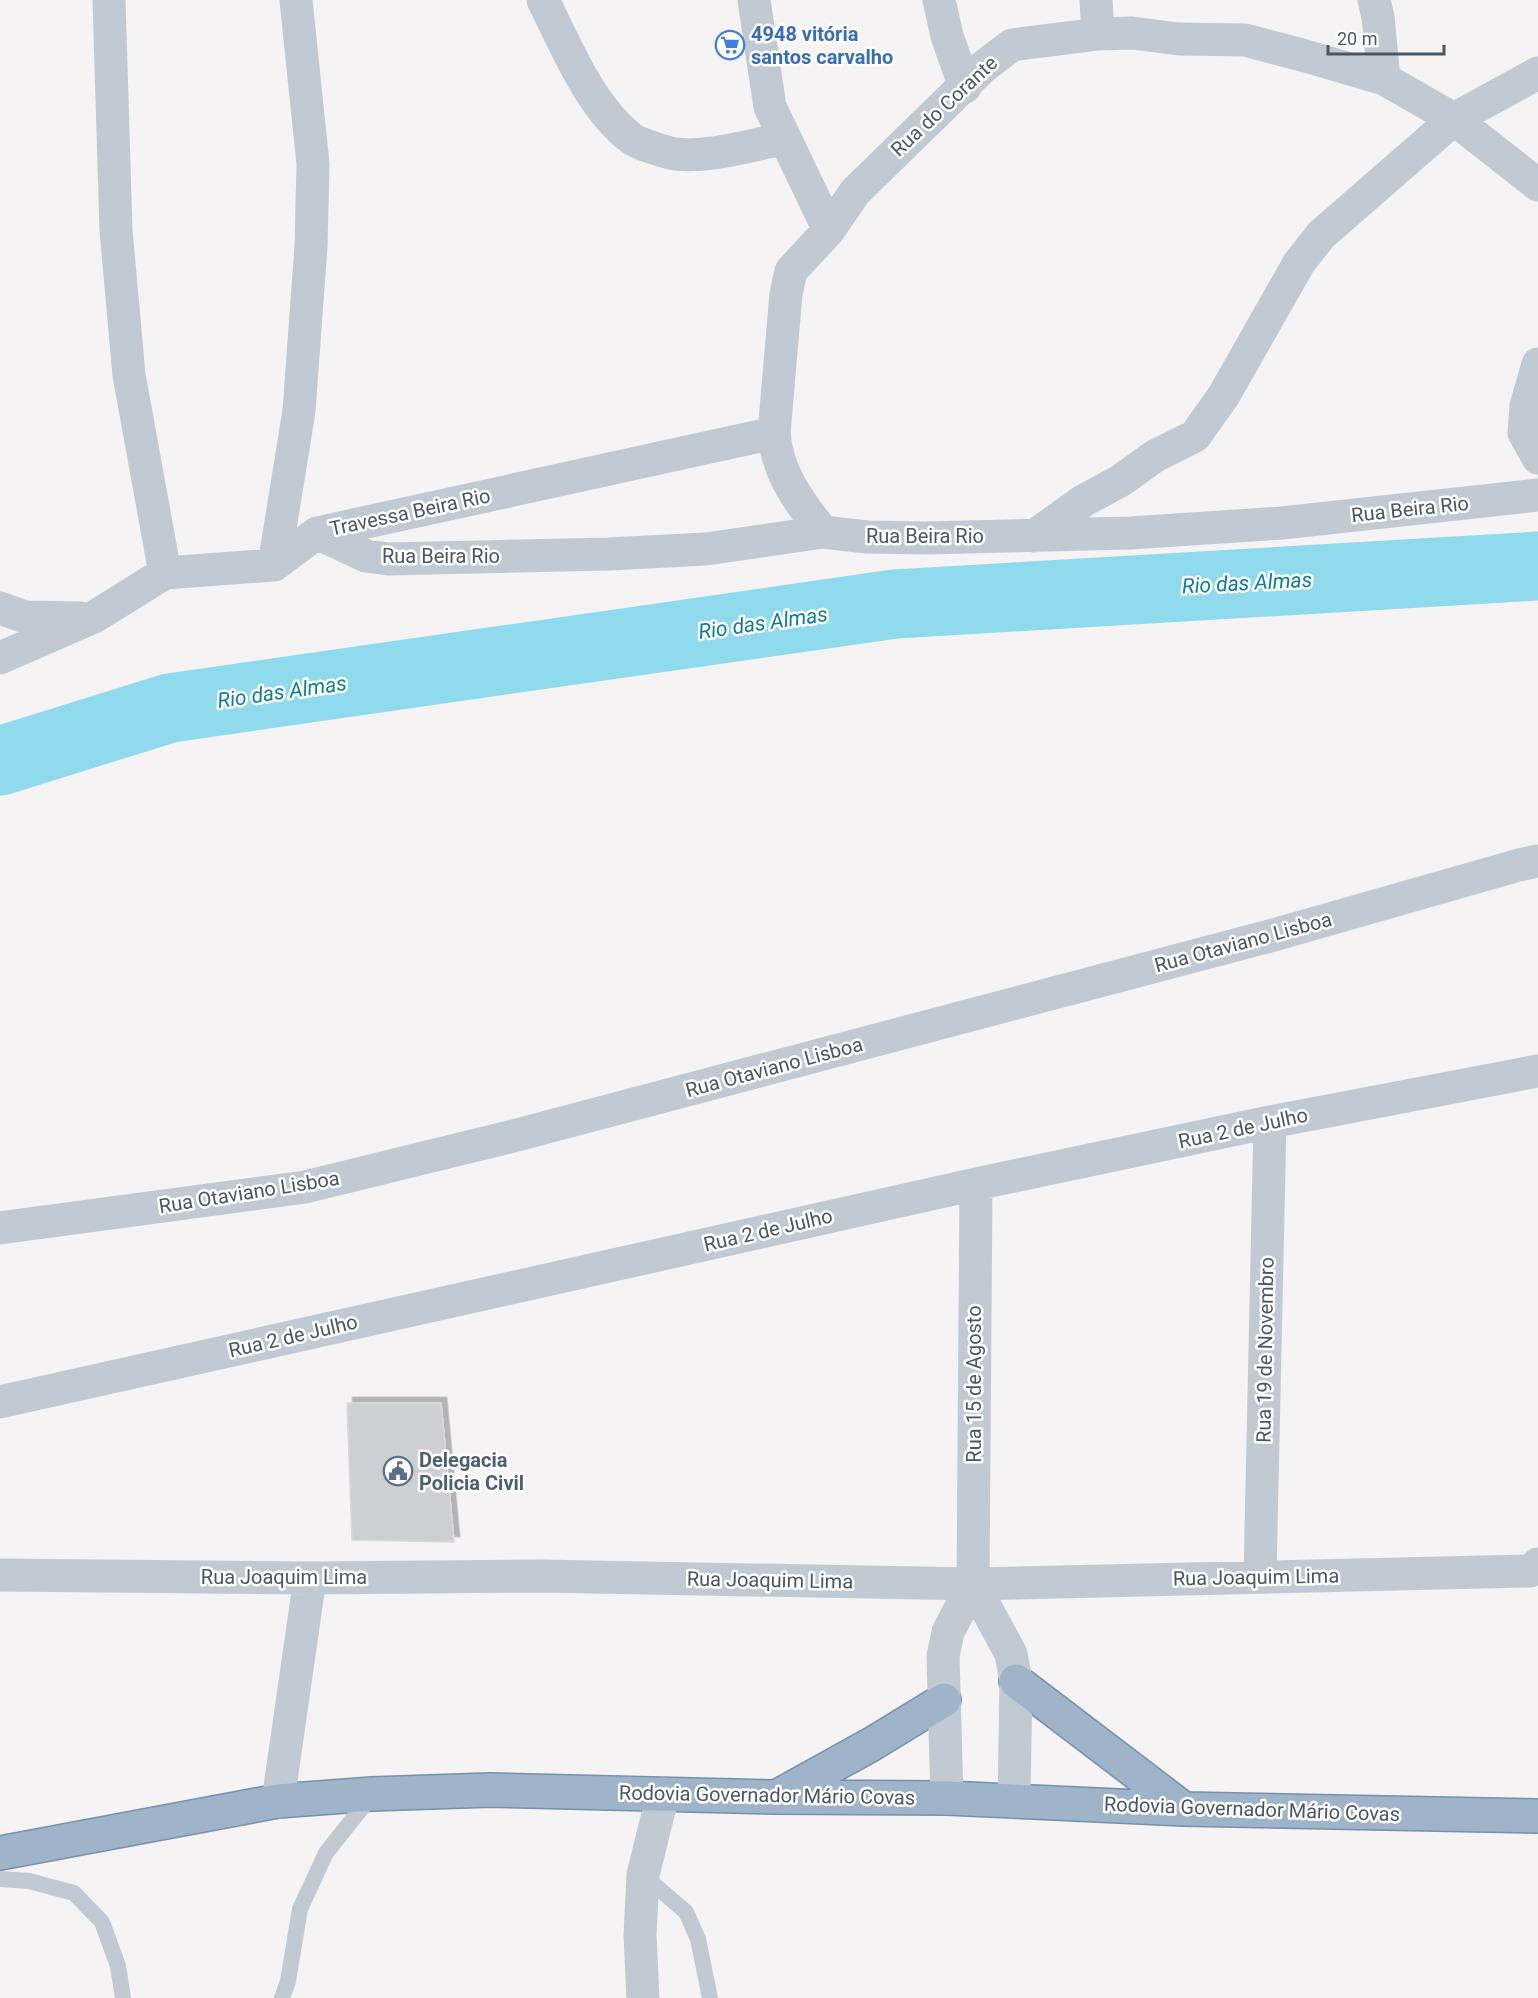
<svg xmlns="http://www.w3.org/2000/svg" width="1538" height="1998" viewBox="0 0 1538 1998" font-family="Roboto,sans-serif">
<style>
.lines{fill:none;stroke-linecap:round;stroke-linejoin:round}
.river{stroke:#90daee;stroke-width:69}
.building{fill:#cdcfd5;stroke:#d7d9de;stroke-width:1.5;filter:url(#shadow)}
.trunk-casing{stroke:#7690ad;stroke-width:36}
.service{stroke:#c1cad2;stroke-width:16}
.minor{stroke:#c1cad2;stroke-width:33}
.trunk{stroke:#9fb4c9;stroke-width:33}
.labels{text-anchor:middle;stroke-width:5;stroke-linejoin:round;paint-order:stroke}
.shop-label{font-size:20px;font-weight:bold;fill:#366cbe;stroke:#fff;text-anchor:start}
.street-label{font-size:20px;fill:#4a5661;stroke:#fff}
.service-label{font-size:20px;font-weight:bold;fill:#4e5e75;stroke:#fff;text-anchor:start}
.water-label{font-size:21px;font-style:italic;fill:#0c7c9b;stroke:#fff}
</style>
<defs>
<filter id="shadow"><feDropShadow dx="5.5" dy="-5.5" stdDeviation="0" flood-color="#0004"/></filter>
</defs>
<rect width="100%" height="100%" fill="#f5f3f3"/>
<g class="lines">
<path class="river" d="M0,761L170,708L895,604L1538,566"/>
</g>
<path class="building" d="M347,1403H441L454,1542L352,1540Z"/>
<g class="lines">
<g class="trunk-casing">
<path id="trunk" d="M1016,1681L1184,1809
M780,1795L872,1744L944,1700
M0,1853L278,1801L372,1794L490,1790L776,1797L947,1798L1184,1809L1538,1816"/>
</g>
<path class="service" d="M643,1875L686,1912L698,1939L710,1998
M0,1879L29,1881L74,1893L102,1922L118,1966L123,1998
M282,1998L288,1981L300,1909L326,1853L372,1795"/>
<path class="minor" d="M109,0L116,230L129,375L165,573
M543,0C566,46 590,107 632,139C639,144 665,152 675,154C711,158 749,145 784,139
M754,0L770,107L829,230
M939,0L947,36L965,87
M1096,0L1098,34
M1374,0L1378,17L1384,79
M1538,364L1526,406L1524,433L1538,458
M823,532C799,502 777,473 774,433L786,294L791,271L829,230L855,192L983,67L1012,45L1098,34L1132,33L1179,39L1245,40L1302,55L1384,79L1454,119L1538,185
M317,533L366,556L388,559L609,554L706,549L823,532L867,537L926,538L1130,533L1282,523L1538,495
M1034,536L1083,501L1120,481L1155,456L1195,436L1224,395L1299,263L1321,235L1454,119L1538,73
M274,565L299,411L311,246L313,164L296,0
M0,608L25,617L80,618
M0,658L94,617L165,573L274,565L317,533L774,433
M0,1228L305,1187L517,1135L1277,934L1519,865L1538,861
M0,1402L976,1184L1270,1122L1538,1071
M0,1575L310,1578L541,1576L973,1584L1530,1571L1538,1564
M1260,1577L1270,1122
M973,1584L1011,1654L1016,1681L1014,1801
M947,1798L943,1656L948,1632L973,1584L976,1184
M278,1801L310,1578
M643,1998L640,1935L643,1875L663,1794"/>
<use href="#trunk" class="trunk"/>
</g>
<defs>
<g id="supermarket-ring" transform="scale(1.5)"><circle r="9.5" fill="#fff" stroke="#3f7fe0" stroke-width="1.5"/><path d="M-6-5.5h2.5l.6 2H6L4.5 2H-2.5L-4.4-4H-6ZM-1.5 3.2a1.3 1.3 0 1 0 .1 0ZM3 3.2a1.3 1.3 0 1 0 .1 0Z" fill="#3f7fe0"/></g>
<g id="civic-ring" transform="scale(1.5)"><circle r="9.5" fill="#fff" stroke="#5c6f8a" stroke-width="1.5"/><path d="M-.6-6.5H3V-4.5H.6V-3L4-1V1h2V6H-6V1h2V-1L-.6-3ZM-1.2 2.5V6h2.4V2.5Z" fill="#5c6f8a"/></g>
</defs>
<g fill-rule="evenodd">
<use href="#supermarket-ring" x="730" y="45"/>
<use href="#civic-ring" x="398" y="1471"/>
</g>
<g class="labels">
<g class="shop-label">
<text x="751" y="41">4948 vitória<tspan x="751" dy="23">santos carvalho</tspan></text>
</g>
<g class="street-label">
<text transform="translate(944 106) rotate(-43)" y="7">Rua do Corante</text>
<text transform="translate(1410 509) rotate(-6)" y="7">Rua Beira Rio</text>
<text transform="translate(410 512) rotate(-12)" y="7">Travessa Beira Rio</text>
<text x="925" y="543">Rua Beira Rio</text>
<text x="441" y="563">Rua Beira Rio</text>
<text transform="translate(1243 942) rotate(-15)" y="7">Rua Otaviano Lisboa</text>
<text transform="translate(774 1067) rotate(-15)" y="7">Rua Otaviano Lisboa</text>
<text transform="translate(1243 1128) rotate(-12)" y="7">Rua 2 de Julho</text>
<text transform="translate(249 1192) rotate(-9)" y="7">Rua Otaviano Lisboa</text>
<text transform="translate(768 1230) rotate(-13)" y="7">Rua 2 de Julho</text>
<text transform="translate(293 1336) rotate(-13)" y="7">Rua 2 de Julho</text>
<text transform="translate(1265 1350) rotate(-89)" y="7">Rua 19 de Novembro</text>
<text transform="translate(974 1384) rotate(-90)" y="7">Rua 15 de Agosto</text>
<text x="284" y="1584">Rua Joaquim Lima</text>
<text transform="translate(1256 1577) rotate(-1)" y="7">Rua Joaquim Lima</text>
<text transform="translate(770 1580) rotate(1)" y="7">Rua Joaquim Lima</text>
<text transform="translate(767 1795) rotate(1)" y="7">Rodovia Governador Mário Covas</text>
<text transform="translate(1252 1809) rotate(2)" y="7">Rodovia Governador Mário Covas</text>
</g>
<g class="service-label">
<text x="419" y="1467">Delegacia<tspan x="419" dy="23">Policia Civil</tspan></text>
</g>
<g class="water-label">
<text transform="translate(1247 583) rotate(-3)" y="7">Rio das Almas</text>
<text transform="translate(763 623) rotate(-8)" y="7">Rio das Almas</text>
<text transform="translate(282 692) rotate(-8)" y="7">Rio das Almas</text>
</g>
</g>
<path d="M1328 45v9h116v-9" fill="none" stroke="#4a5661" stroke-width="3"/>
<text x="1337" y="45" font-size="18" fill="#4a5661" stroke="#ffffff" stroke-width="4.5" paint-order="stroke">20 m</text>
</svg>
